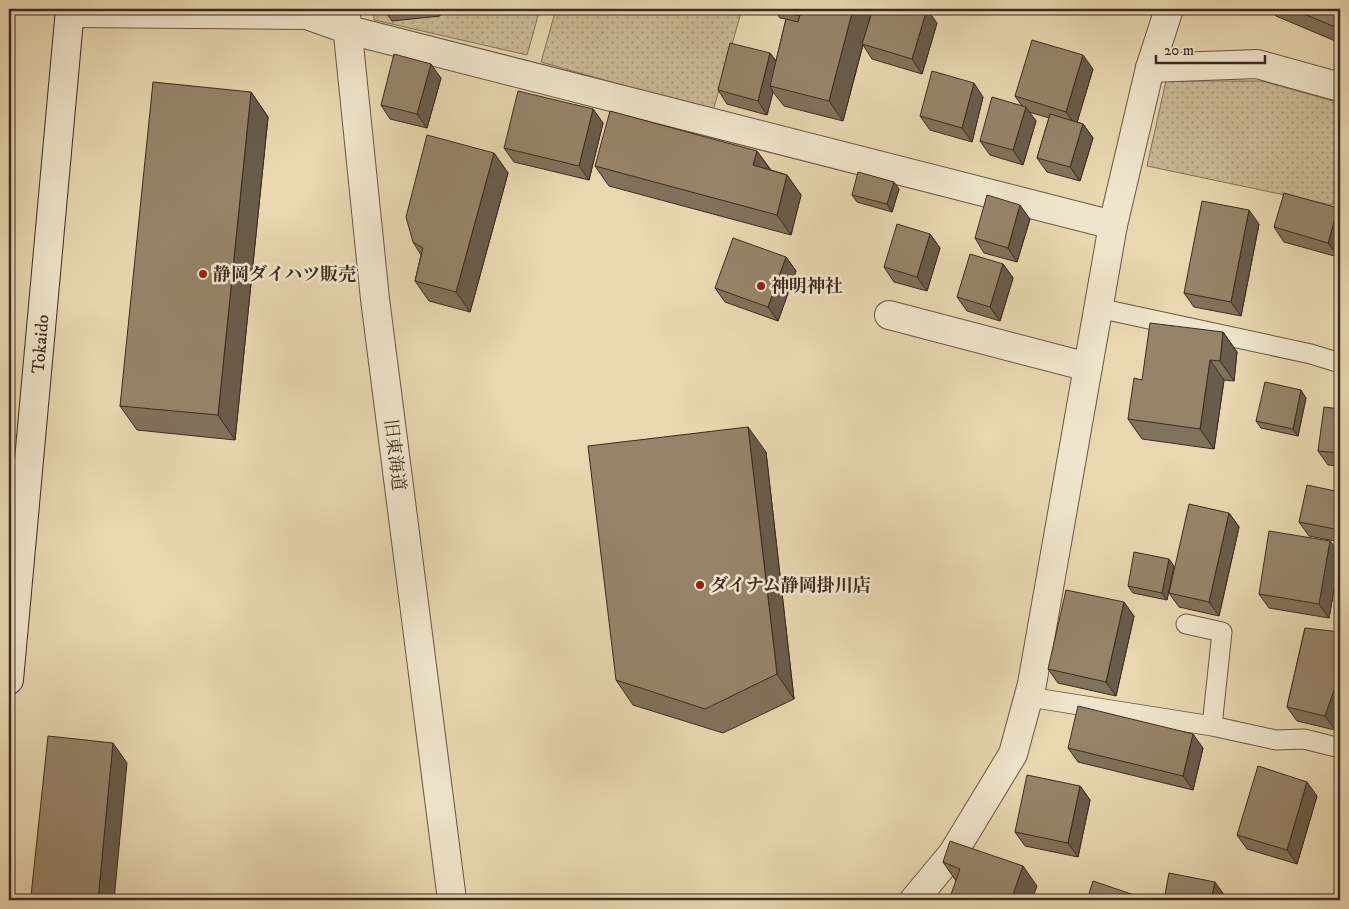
<svg xmlns="http://www.w3.org/2000/svg" width="1349" height="909" viewBox="0 0 1349 909" font-family="'IM FELL DW Pica','Noto Serif JP',serif">
<style>
.grass{fill:url(#grass-dots);stroke:#84725b}
.lines{fill:none;stroke-linecap:round;stroke-linejoin:round}
.service-casing{stroke:#685643;stroke-width:21}
.minor-casing{stroke:#685643;stroke-width:30}
.tertiary-casing{stroke:#685643;stroke-width:30}
.secondary-casing{stroke:#3d2b1f;stroke-width:30}
.service{stroke:#f0e5cc;stroke-width:19}
.minor{stroke:#f0e5cc;stroke-width:28}
.tertiary{stroke:#f0e5cc;stroke-width:28}
.secondary{stroke:#f0e5cc;stroke-width:28}
.wall{fill:#81725b;stroke:#3d2b1f}
.shaded-wall{fill:#695c4a;stroke:#3d2b1f}
.building{fill:#96846a;stroke:#3d2b1f}
.poi-dot{fill:#8f2418;stroke:#f0e5cc;stroke-width:2}
.labels{text-anchor:middle;stroke-width:5;stroke-linejoin:round;paint-order:stroke}
.poi-label{font-size:18px;font-weight:bold;fill:#3d2b1f;stroke:#f0e5cc;text-anchor:start}
.street-label{font-size:18px;fill:#3d2b1f;stroke:#f0e5cc}
</style>
<defs>
<pattern id="grass-dots" width="8" height="8" patternUnits="userSpaceOnUse" patternTransform="scale(1.25)"><rect width="8" height="8" fill="#cbba97"/><path d="M2 2h.1M6 6h.1" fill="none" stroke="#a6977b" stroke-width="1.8" stroke-linecap="round"/></pattern>
</defs>
<rect width="100%" height="100%" fill="#e8d7b0"/>
<filter id="stains"><feTurbulence type="fractalNoise" baseFrequency=".004" numOctaves="4"/><feColorMatrix values="0 0 0 0 .2 0 0 0 0 .09 0 0 0 0 .02 0 0 0 .5 -.17"/></filter>
<radialGradient id="worn" r=".72"><stop offset=".6" stop-color="#630" stop-opacity="0"/><stop offset="1" stop-color="#630" stop-opacity=".3"/></radialGradient>
<path class="grass" d="M373,9H540L527,55L374,20Z
M556,9H742L713,111L541,62Z
M1166,81H1262L1340,103V188L1332,205L1147,166Z"/>
<g class="lines">
<g class="service-casing">
<path id="service" d="M1098,308L1311,354L1340,363
M1029,697L1212,726L1222,632L1186,624
M1212,726L1276,740L1304,739L1340,748"/>
</g>
<g class="minor-casing">
<path id="minor" d="M70,13L307,15L349,30L1113,225
M346,15L375,299L452,900
M1150,68L1257,64L1340,87
M889,315L1088,367"/>
</g>
<g class="tertiary-casing">
<path id="tertiary" d="M914,900L953,853L1013,754L1032,684L1113,225L1150,68L1169,9"/>
</g>
<g class="secondary-casing">
<path id="secondary" d="M9,680L70,9"/>
</g>
<use href="#service" class="service"/>
<use href="#minor" class="minor"/>
<use href="#tertiary" class="tertiary"/>
<use href="#secondary" class="secondary"/>
</g>
<path class="wall" d="M384,9H439L440,16L392,21Z
M775,9L866,34L937,23L922,74L872,59L863,45L843,121L784,106L773,92L767,115L727,104L718,90L770,53L776,61L786,19L780,18L775,11Z
M1271,9H1340V43L1276,16Z
M1093,69L1077,122L1083,124L1093,138L1080,181L1047,172L1037,158L1049,118L1029,112L1036,121L1023,165L990,155L980,141L1022,106L1015,96Z
M441,78L427,128L390,119L381,105Z
M251,92L268,117L235,440L137,430L120,406Z
M983,97L972,142L930,130L920,116Z
M593,109L603,123L589,180L514,162L504,148Z
M757,151L771,170L787,175L801,195L791,235L609,186L595,166Z
M494,153L508,173L470,312L429,301L415,281L421,255L413,242Z
M899,189L892,212L857,202L852,195Z
M1338,208V257L1284,242L1274,227Z
M1030,219L1017,262L984,253L975,238Z
M1259,224L1241,316L1194,307L1184,293Z
M930,234L940,248L927,291L894,282L884,267Z
M786,257L796,271L778,321L725,302L715,288Z
M1003,264L1013,278L1000,321L967,311L957,297Z
M1223,332L1237,352L1234,381L1224,380L1214,449L1142,439L1128,419L1142,380Z
M1306,398L1298,436L1261,428L1256,421Z
M1340,409V466L1328,465L1318,451Z
M766,452L794,699L723,733L633,705L616,680Z
M1340,492V542L1309,536L1299,522Z
M1229,513L1239,527L1219,616L1179,607L1169,593Z
M1330,541L1340,555L1329,618L1269,608L1259,594Z
M1174,566L1167,600L1133,593L1128,586Z
M1134,616L1116,696L1058,683L1048,669Z
M1305,628L1335,730L1297,721L1287,707Z
M1068,748H1203L1193,790L1078,762Z
M1080,786L1090,800L1078,857L1025,846L1015,832Z
M1317,796L1297,864L1247,849L1237,835Z
M943,862L1037,886L956,881Z"/>
<path class="shaded-wall" d="M435,9H439L440,16Z
M853,9H872L843,121L829,101Z
M927,9L937,23L922,74L912,59Z
M770,53L780,67L770,86L773,92L767,115L758,101Z
M1083,55L1093,69L1076,126L1066,112Z
M431,64L441,78L427,128L417,114Z
M974,83L983,97L972,142L962,128Z
M251,92L268,117L235,440L218,415Z
M1026,107L1036,121L1023,165L1013,150Z
M593,109L603,123L589,180L579,166Z
M1083,124L1093,138L1080,181L1070,167Z
M757,151L771,171L753,165Z
M494,153L508,173L470,312L456,292Z
M787,175L801,195L791,235L777,215Z
M894,182L899,189L892,212L887,204Z
M1020,205L1030,219L1017,262L1008,248Z
M1338,208L1340,211V249L1338,257L1328,243Z
M1249,210L1259,224L1241,316L1231,302Z
M930,234L940,248L927,291L917,277Z
M786,257L796,271L778,321L768,307Z
M1003,264L1013,278L1000,321L990,307Z
M1223,332L1237,352L1234,381L1220,361Z
M1210,360L1224,380L1214,449L1200,429Z
M1301,390L1306,398L1298,436L1293,429Z
M748,427L766,452L794,699L777,674Z
M1229,513L1239,527L1219,616L1209,602Z
M1330,541L1340,555L1329,618L1319,604Z
M1169,559L1174,566L1167,600L1162,593Z
M1124,602L1134,616L1116,696L1106,682Z
M1340,673V715L1335,730L1325,716Z
M1193,734L1203,748L1193,790L1183,776Z
M113,743L127,763L114,900H98Z
M1307,782L1317,796L1297,864L1287,850Z
M1080,786L1090,800L1078,857L1068,843Z
M1023,866L1037,886L1032,900H1011Z
M1215,882L1225,896L1224,900H1211Z"/>
<path class="building" d="M775,9H802L800,16L775,11Z
M802,9H853L829,101L770,86L786,19L798,22Z
M873,9H927L912,59L862,44Z
M1292,9H1340V29Z
M1032,40L1083,55L1066,112L1015,96Z
M730,43L770,53L758,101L718,90Z
M394,54L431,64L417,114L381,105Z
M932,71L974,83L962,128L920,116Z
M153,82L251,92L218,415L120,406Z
M518,91L593,109L579,166L504,148Z
M992,97L1026,107L1013,150L980,141Z
M610,111L757,151L753,165L787,175L777,215L595,166Z
M1050,114L1083,124L1070,167L1037,158Z
M427,135L494,153L456,292L415,281L423,248L413,242L406,217Z
M858,172L894,182L887,204L852,195Z
M1284,193L1338,208L1328,243L1274,227Z
M987,195L1020,205L1008,248L975,238Z
M1202,201L1249,210L1231,302L1184,293Z
M897,224L930,234L917,277L884,267Z
M733,238L786,257L768,307L715,288Z
M970,254L1003,264L990,307L957,297Z
M1150,323L1223,332L1220,361L1210,360L1200,429L1128,419L1134,378L1142,380Z
M1265,382L1301,390L1293,429L1256,421Z
M1324,407L1340,409V453L1318,451Z
M748,427L777,674L705,709L616,680L588,446Z
M1307,485L1340,492V530L1299,522Z
M1189,504L1229,513L1209,602L1169,593Z
M1269,531L1330,541L1319,604L1259,594Z
M1134,552L1169,559L1162,593L1128,586Z
M1066,590L1124,602L1106,682L1048,669Z
M1305,628L1340,632V673L1325,716L1287,707Z
M1078,706L1193,734L1183,776L1068,748Z
M48,736L113,743L98,900H79L31,896Z
M1258,766L1307,782L1287,850L1237,835Z
M1027,775L1080,786L1068,843L1015,832Z
M950,841L1023,866L1011,900H949L960,869L943,862Z
M1169,873L1215,882L1211,900H1164Z
M1093,881L1146,899V900H1087Z
M27,895L79,900H27Z"/>
<g class="poi-dot">
<circle cx="203" cy="274" r="5"/>
<circle cx="761" cy="286" r="5"/>
<circle cx="700" cy="585" r="5"/>
</g>
<g class="labels">
<g class="poi-label">
<text x="213" y="280">静岡ダイハツ販売</text>
<text x="771" y="292">神明神社</text>
<text x="710" y="591">ダイナム静岡掛川店</text>
</g>
<g class="street-label">
<text transform="translate(40 344) rotate(-85)" y="6">Tokaido</text>
<text transform="translate(395 455) rotate(83)" y="6">旧東海道</text>
</g>
</g>
<rect width="1349" height="909" fill="none" stroke="#e8d7b0" stroke-width="30"/>
<rect x="10" y="10" width="1329" height="889" fill="none" stroke="#3d2b1f" stroke-width="2.5"/>
<rect x="15" y="15" width="1319" height="879" fill="none" stroke="#3d2b1f"/>
<path d="M1156 55v8h109v-8" fill="none" stroke="#3d2b1f" stroke-width="2.5"/>
<text x="1164" y="55" font-size="15" fill="#3d2b1f" stroke="#f0e5cc" stroke-width="4" paint-order="stroke">20 m</text>
<rect width="100%" height="100%" filter="url(#stains)"/>
<rect width="100%" height="100%" fill="url(#worn)"/>
</svg>
